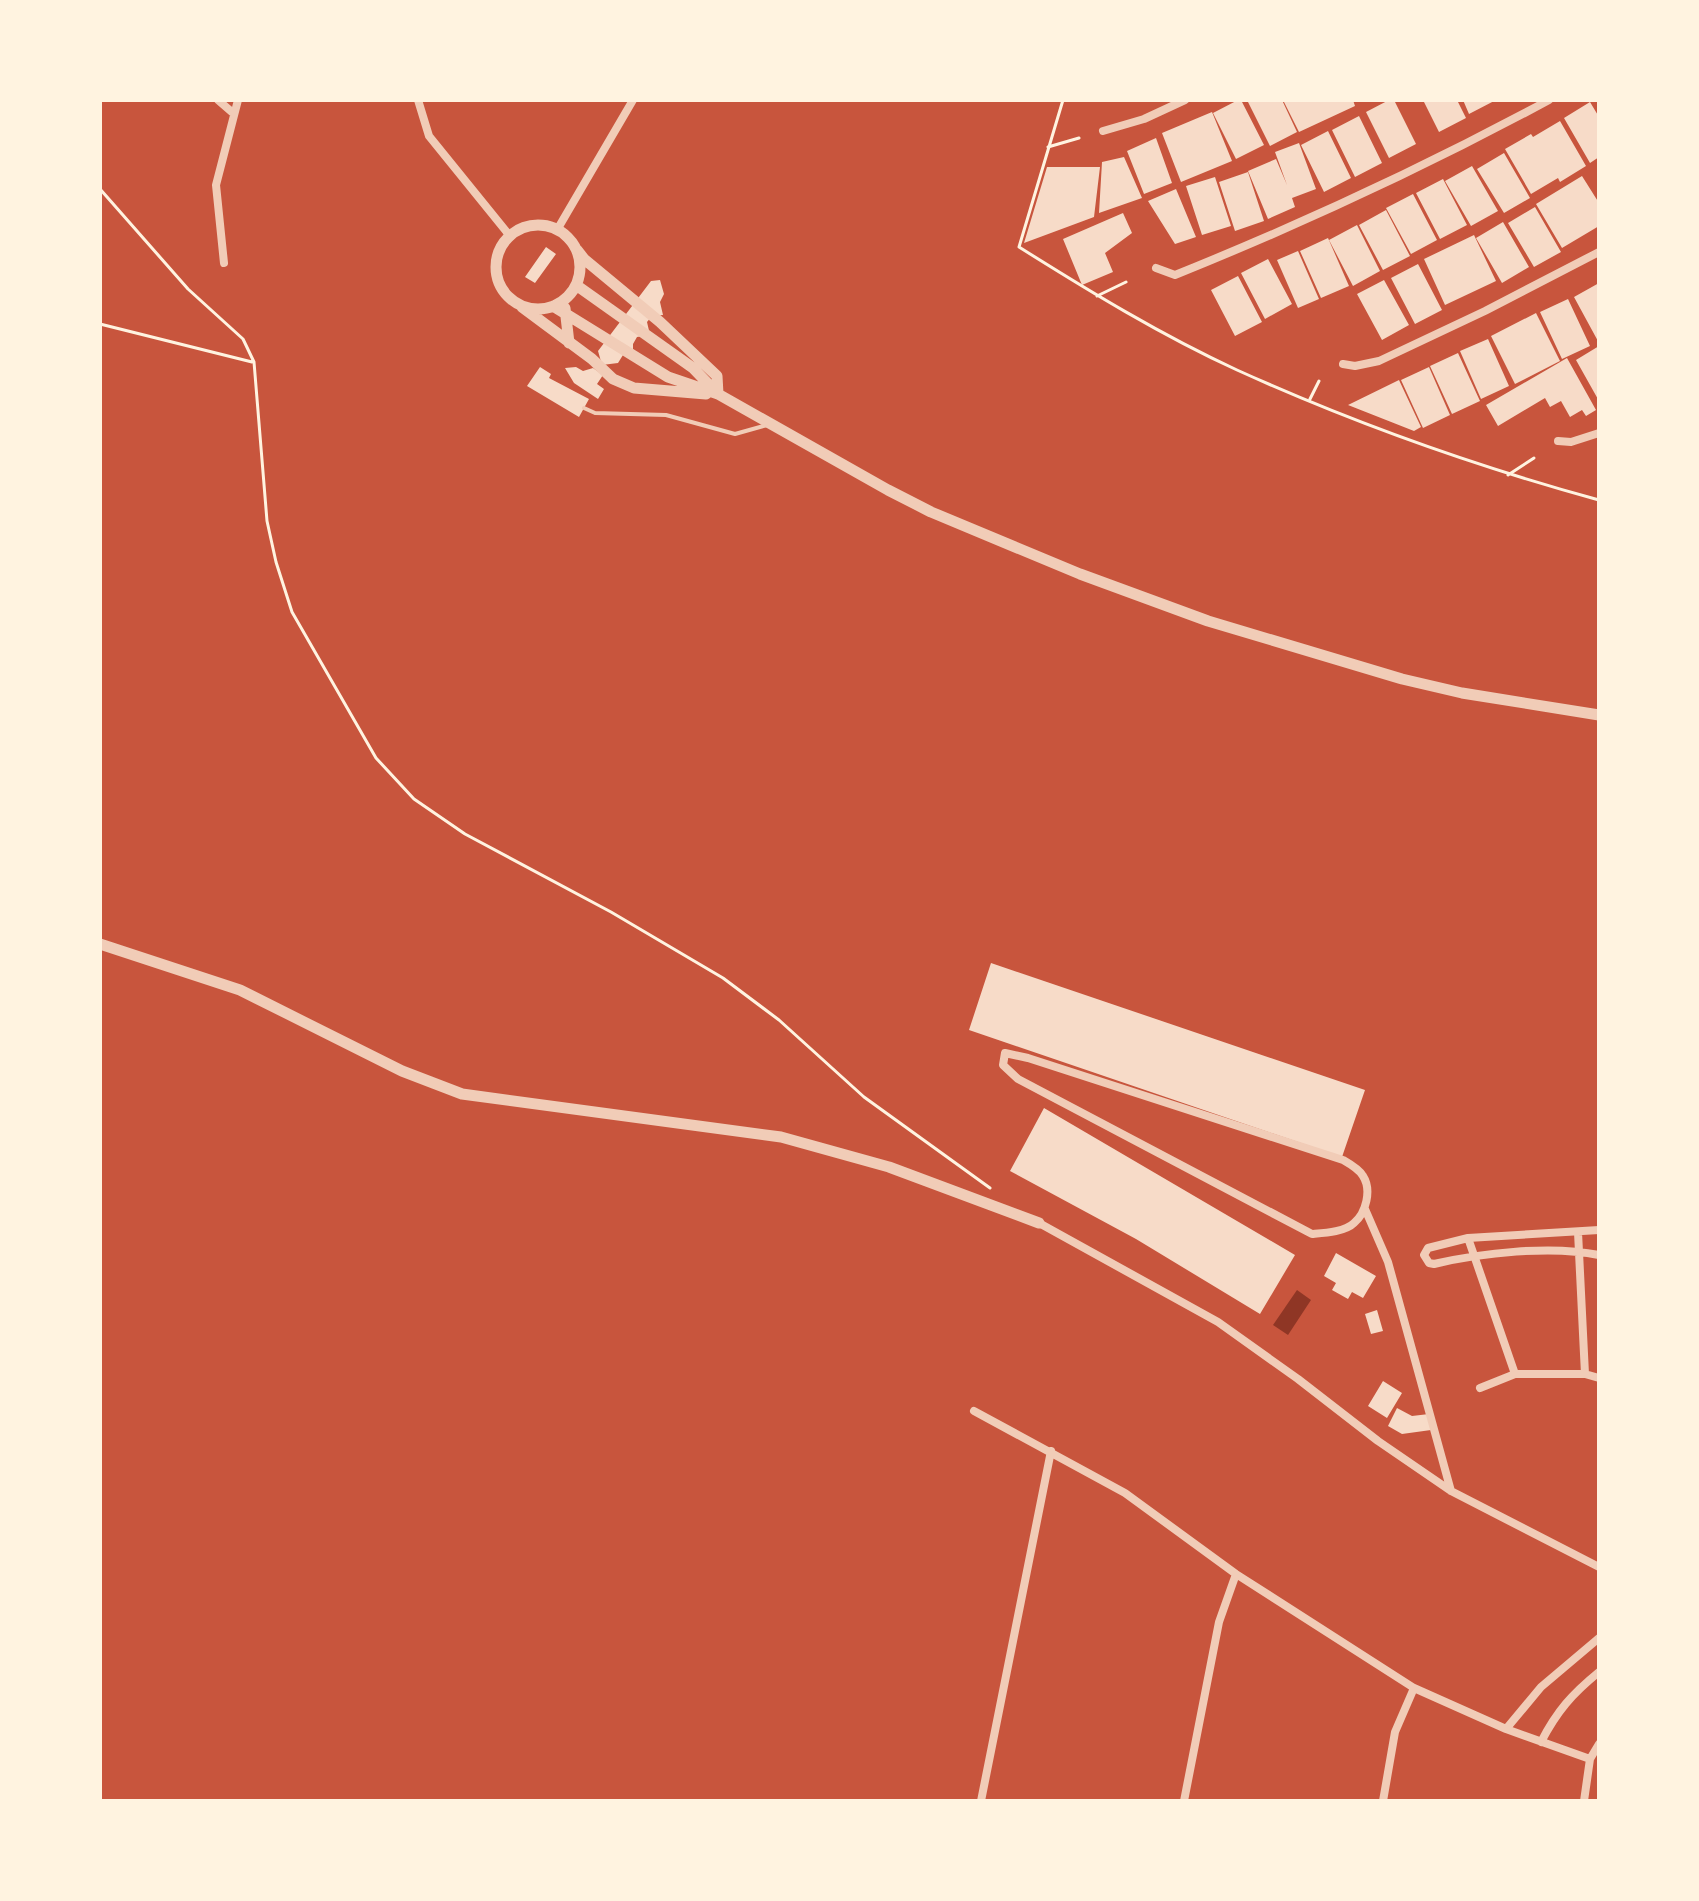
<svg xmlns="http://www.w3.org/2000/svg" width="1699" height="1901" viewBox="0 0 1699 1901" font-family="'Space Grotesk',sans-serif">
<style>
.water{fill:#8f3625}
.building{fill:#f7dbc8}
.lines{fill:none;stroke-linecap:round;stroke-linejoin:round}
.path{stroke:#fff3e0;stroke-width:3}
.service{stroke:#f1ccb7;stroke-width:4}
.minor{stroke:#f1ccb7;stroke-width:8}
.tertiary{stroke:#f1ccb7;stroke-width:11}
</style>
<rect width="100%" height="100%" fill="#c8553d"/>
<path class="water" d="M1297,1290L1311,1300L1288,1335L1273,1325Z"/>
<path class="building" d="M1238,100H1241L1264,145L1236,159L1213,113Z
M1247,100H1282L1297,132L1270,146Z
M1283,100H1353L1355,106L1299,132Z
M1389,100H1394L1416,144L1389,158L1366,112Z
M1423,100H1457L1466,118L1439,132Z
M1463,100H1496L1469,114Z
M1590,102L1599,117V157L1590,163L1564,118Z
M1212,112L1232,161L1181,182L1162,133Z
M1359,116L1382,163L1355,177L1332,130Z
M1560,121L1586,166L1560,182L1558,178L1531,194L1505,149L1531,134L1533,137Z
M1328,131L1351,178L1324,192L1301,145Z
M1156,138L1172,183L1144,194L1127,151Z
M1299,143L1316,189L1292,198L1295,207L1268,219L1248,171L1276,159L1287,185L1275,152Z
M1504,153L1530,198L1504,213L1477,169Z
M1124,157L1142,198L1099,213L1102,162Z
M1472,166L1498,211L1471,226L1445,181Z
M1047,167H1100L1094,217L1024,243Z
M1248,172L1264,221L1235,231L1219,182Z
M1582,176L1599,203V226L1562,248L1536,204Z
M1215,177L1231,226L1202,235L1186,186Z
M1443,179L1467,225L1440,239L1416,193Z
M1176,189L1196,237L1175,244L1148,201Z
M1413,194L1437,240L1411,254L1386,208Z
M1535,207L1561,252L1534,267L1508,223Z
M1386,210L1410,256L1383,270L1359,225Z
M1123,213L1132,233L1105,253L1113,272L1082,285L1063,239Z
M1503,222L1529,267L1502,283L1476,238Z
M1357,225L1380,271L1353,286L1329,240Z
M1474,235L1496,281L1445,305L1424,259Z
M1328,238L1349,286L1321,298L1300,251Z
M546,247L556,254L535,283L525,277Z
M1298,251L1319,299L1298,308L1277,260Z
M1268,259L1292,304L1265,319L1241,273Z
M1418,264L1442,310L1415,324L1391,278Z
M1238,276L1262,322L1235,336L1211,290Z
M660,280L664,294L660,302L663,315L652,316L647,322L650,335L637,337L633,344V354L623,355L618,363L602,365L598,351L651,281Z
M1384,280L1409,325L1382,340L1357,294Z
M1599,283V343L1574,297Z
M1568,299L1590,346L1562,359L1540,312Z
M1536,313L1560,361L1515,384L1491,336Z
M1488,339L1509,386L1481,399L1460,351Z
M1599,346V401L1576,360Z
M1458,353L1480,401L1452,414L1430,366Z
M1567,358L1596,410L1586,416L1582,410L1570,417L1561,401L1550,407L1545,398L1498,426L1486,405Z
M540,367L551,374L549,378L589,399L579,417L527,386Z
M576,367L583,371L593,368L603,375L597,384L604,389L598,399L574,383L565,368Z
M1429,367L1450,415L1423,428L1401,380Z
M1399,380L1421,427L1414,431L1348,405Z
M991,963L1365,1090L1342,1157L969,1030Z
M1044,1108L1295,1255L1260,1314L1136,1239L1010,1171Z
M1336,1253L1376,1276L1363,1298L1352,1292L1348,1299L1332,1290L1336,1283L1324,1276Z
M1377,1310L1383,1331L1371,1334L1365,1314Z
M1383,1381L1402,1393L1387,1418L1368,1406Z
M1397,1408L1412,1416L1429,1414L1431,1430L1402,1434L1388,1426Z"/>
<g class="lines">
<path class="path" d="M1063,100L1019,247C1089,291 1161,335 1237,370C1354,423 1475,466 1599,500
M1048,147L1079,138
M100,189L188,289L243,339L254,362L267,521L276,562L292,612L376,758L414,799L465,834L611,912L723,978L779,1020L864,1097L990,1188
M1097,296L1126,282
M100,324L252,362
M1310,399L1319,381
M1508,475L1534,458"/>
<path class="service" d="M584,408L595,413L666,415L735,434L767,425"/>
<path class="minor" d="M218,100L233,113
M418,100L429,136L510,236
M1103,131L1144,119L1185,100
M557,230L633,100
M224,263L216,185L238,100
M1156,268L1175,275C1304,223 1427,166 1549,100
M1343,364L1355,366L1379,361L1485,311L1599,252
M1558,441L1571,442L1599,433
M1005,1053L1028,1058L1343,1160C1350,1164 1359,1169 1363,1176C1372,1190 1366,1213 1354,1223C1345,1232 1324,1233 1312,1234L1018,1079L1003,1065Z
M1365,1209L1388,1262L1451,1491
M1039,1223L1218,1322L1298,1379L1378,1441L1451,1491L1599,1567
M1599,1230L1468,1238L1428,1248L1424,1255L1429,1263L1434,1264C1481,1253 1551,1245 1599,1255
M1578,1232L1585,1374
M1468,1238L1515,1374
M1480,1388L1515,1374H1585L1599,1378
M974,1411L1125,1493L1236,1574L1414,1688L1506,1729L1590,1759
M1506,1729L1541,1687L1599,1638
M1541,1742C1557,1711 1572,1694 1599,1672
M981,1801L1051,1451
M1184,1801L1219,1622L1236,1574
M1383,1801L1395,1732L1414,1688
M1584,1801L1590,1759L1599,1744"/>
<path class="tertiary" d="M496 267a42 42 0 1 1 84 0a42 42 0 1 1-84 0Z
M577,250L584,259L660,322L717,376L718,394
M576,285L693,368L715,391
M553,306L668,377L718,394L888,490L931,512L1080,574L1208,621L1402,679L1462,693L1599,715
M522,307L592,359L613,379L634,388L706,394
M565,308L569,343
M100,944L240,990L402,1071L462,1094L781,1137L889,1167L1039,1223"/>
</g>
<rect width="1699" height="1901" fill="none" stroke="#fff3e0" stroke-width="204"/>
</svg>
